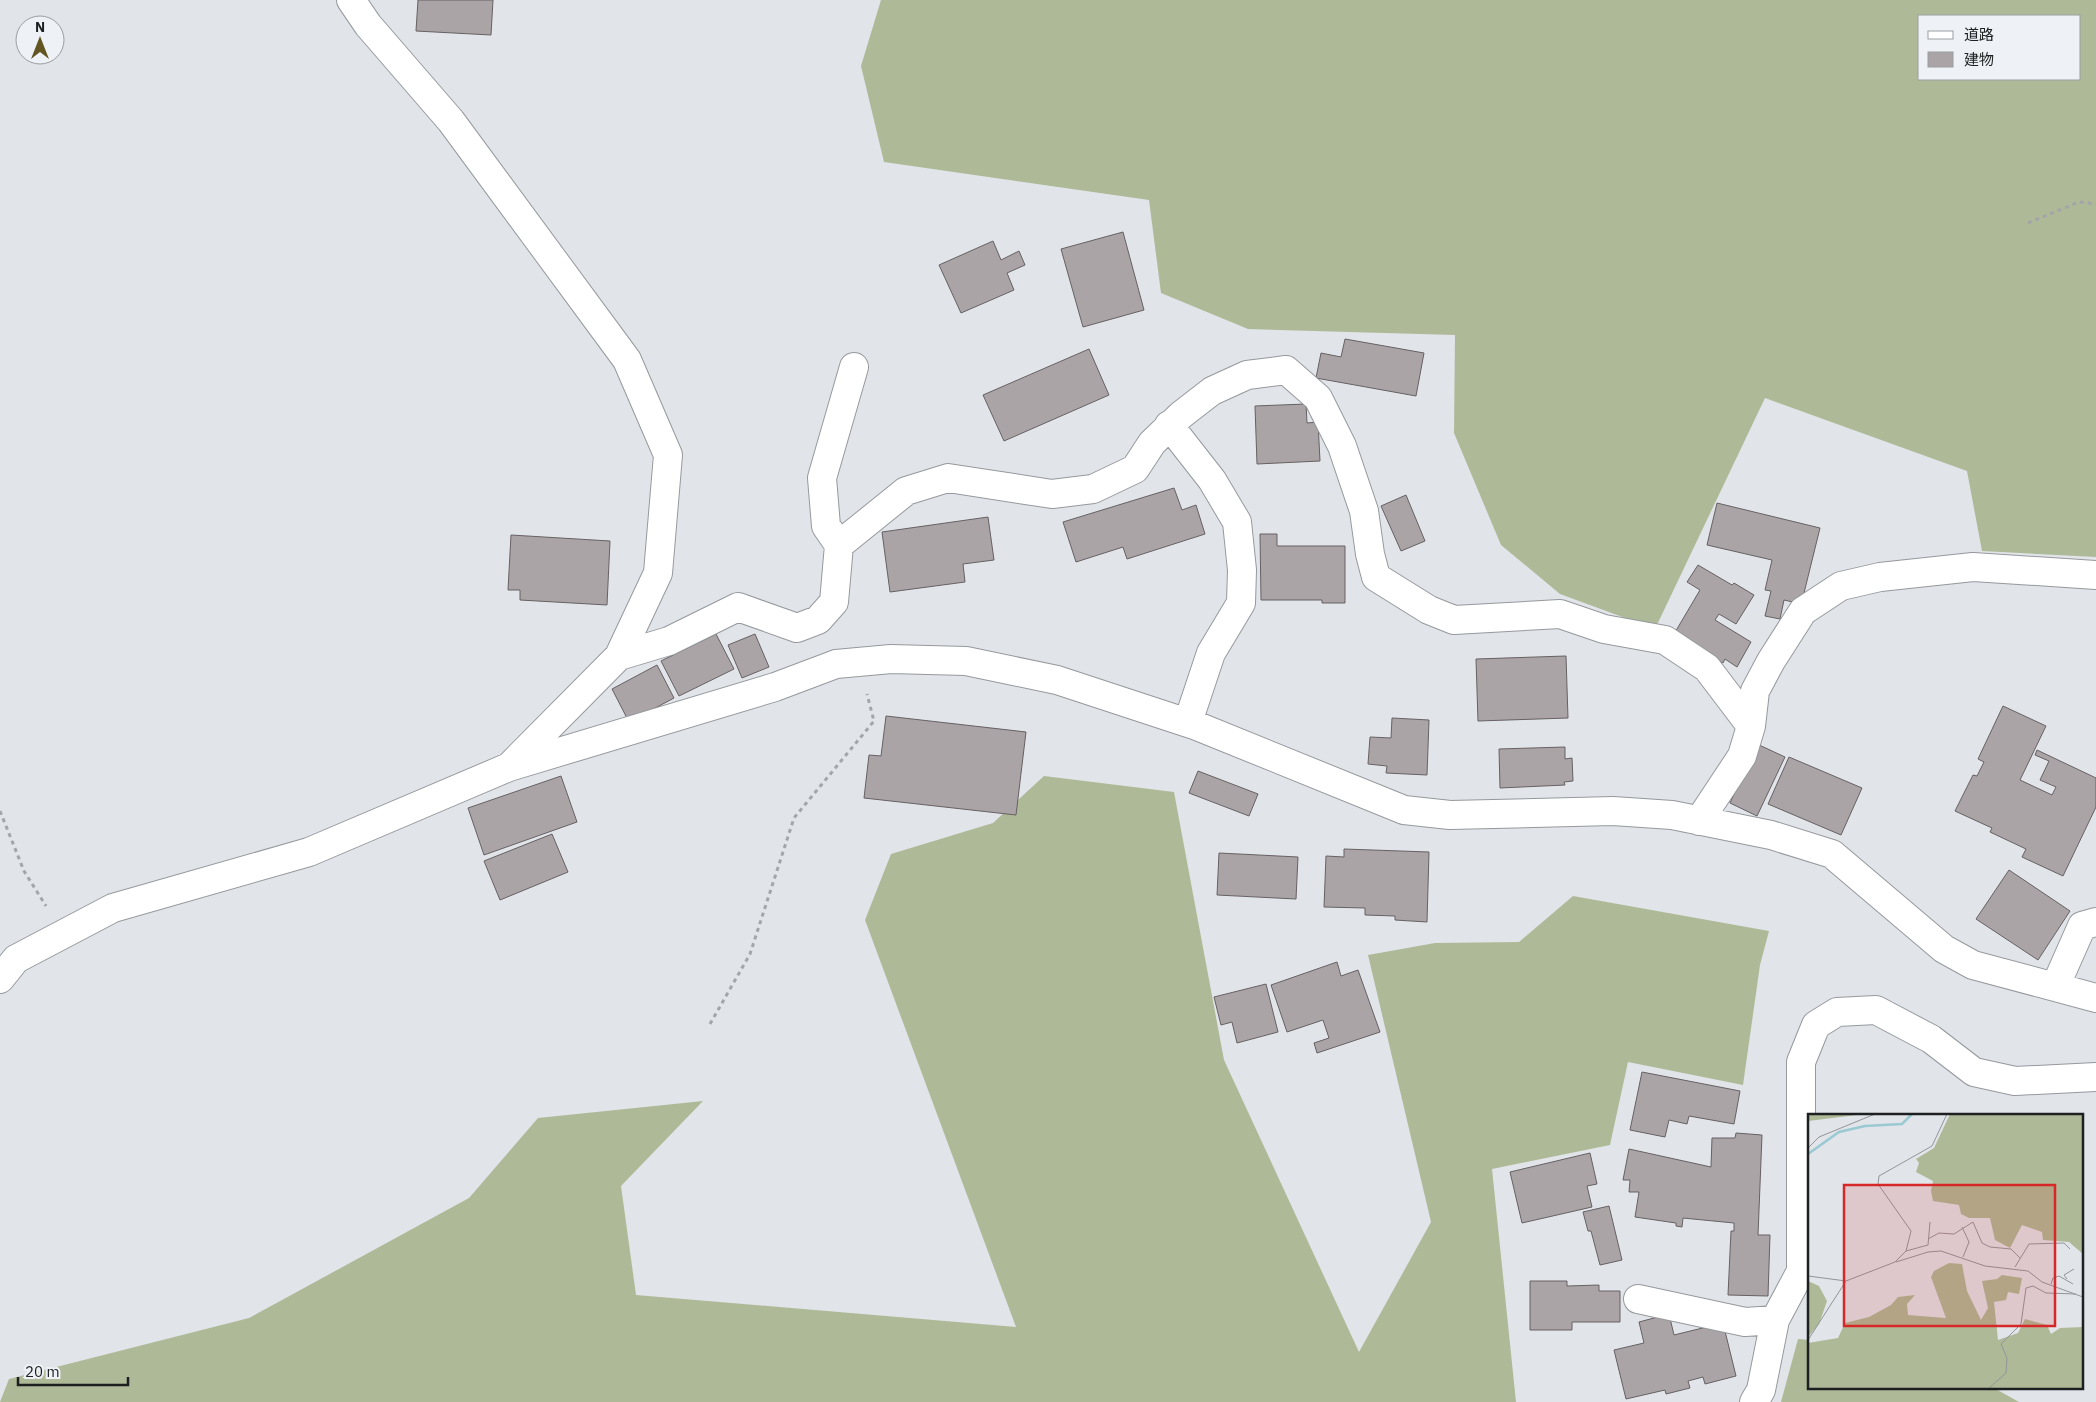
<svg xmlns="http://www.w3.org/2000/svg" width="2096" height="1402" viewBox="0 0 2096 1402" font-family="'IBM Plex Sans','Noto Sans JP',sans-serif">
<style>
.forest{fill:#aeba97;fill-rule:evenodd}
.building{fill:#aaa4a6;stroke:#666163}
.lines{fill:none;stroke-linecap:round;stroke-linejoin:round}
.street-casing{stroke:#95999d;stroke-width:30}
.path{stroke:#a3a5a9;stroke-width:3;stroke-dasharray:4 4;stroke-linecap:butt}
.street{stroke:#fff;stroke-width:28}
.inset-river{fill:none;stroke:#9ac9d2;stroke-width:2.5}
.inset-road{fill:none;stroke:#939599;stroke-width:1}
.view{fill:#d62828;fill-opacity:0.15;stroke:#d62828;stroke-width:2.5}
.inset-edge{fill:none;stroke:#1d1f20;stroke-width:2.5}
</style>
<rect width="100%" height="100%" fill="#e1e4e9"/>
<path class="forest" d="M881,0H2096V557L1982,551L1967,471L1765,398L1655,629L1560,594L1501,545L1454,433L1455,335L1248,329L1161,293L1149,200L884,162L861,66ZM1920,16H2080V79H1920Z
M1044,776L1174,792L1224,1060L1359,1352L1431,1222L1368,955L1435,943L1519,942L1573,896L1769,931L1760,965L1743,1085L1628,1062L1610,1145L1492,1169L1516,1402H0L9,1379L249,1318L469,1198L538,1118L703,1101L621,1186L636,1295L1016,1327L865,920L891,854L993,823Z
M1798,1339L1810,1340V1388H1994L2019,1402H1781Z"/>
<path class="building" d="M418,0H493L491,35L416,31Z
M1123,232L1144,310L1083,327L1061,249Z
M993,241L1001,260L1019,251L1025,265L1007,273L1014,290L961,313L939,265Z
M1345,339L1424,353L1416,396L1316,378L1321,353L1341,357Z
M1089,349L1109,395L1004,441L983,395Z
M1306,404L1307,423L1318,422L1320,461L1257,464L1255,406Z
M1174,488L1182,510L1196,505L1205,534L1127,559L1123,547L1076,562L1063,522Z
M1406,495L1425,541L1401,551L1381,506Z
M1717,503L1820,528L1803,597L1799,596L1797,603L1784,600L1780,619L1765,616L1771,591L1765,590L1772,560L1707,545Z
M988,517L994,560L963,564L965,582L890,592L882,532Z
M1260,534H1277V546H1345V603H1322V600H1261Z
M511,535L610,541L607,605L520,600V590H508Z
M1698,565L1732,585L1734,583L1754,595L1736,624L1719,614L1715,620L1751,642L1737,667L1725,659L1723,663L1674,634L1700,590L1687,582Z
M716,634L734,669L679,696L661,661Z
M755,634L769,667L742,678L728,645Z
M1566,656L1568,718L1478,721L1476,659Z
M657,665L674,698L629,722L612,689Z
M2003,706L2046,726L2020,780L2052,795L2056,787L2040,780L2049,761L2035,755L2037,750L2096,778V807L2063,876L2022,857L2026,849L1990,832L1992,828L1955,811L1973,775L1977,776L1984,762L1978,759Z
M886,716L1026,732L1016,815L864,798L869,755L881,756Z
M1392,718L1429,720L1427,775L1386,773L1387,766L1368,764L1370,737L1391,738Z
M1757,744L1785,757L1757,816L1730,803Z
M1565,747V759L1572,758L1573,781L1564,782L1565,785L1500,788L1499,749Z
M1789,757L1862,788L1841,835L1768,804Z
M1198,771L1258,794L1249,816L1189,793Z
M561,776L577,822L484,855L468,808Z
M552,834L568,872L500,900L484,861Z
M1344,849L1429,852L1427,922L1395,920V916L1365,915V908L1324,907L1326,856L1344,857Z
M1219,853L1298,857L1296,899L1217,895Z
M2009,870L2070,911L2038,960L1976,919Z
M1337,962L1341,976L1358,970L1380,1032L1317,1053L1314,1043L1329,1038L1323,1020L1287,1032L1271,985Z
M1266,984L1278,1032L1237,1043L1232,1022L1221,1025L1214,997Z
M1642,1072L1740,1091L1734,1124L1689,1116L1687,1124L1669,1120L1665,1137L1630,1130Z
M1736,1133L1762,1135L1758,1235H1770L1768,1296L1728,1295L1731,1231H1734V1223L1683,1218L1682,1227L1676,1226V1223L1635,1217L1639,1192H1629L1630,1180H1623L1629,1149L1711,1167L1712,1138H1735Z
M1590,1153L1597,1184L1587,1186L1592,1207L1522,1223L1510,1172Z
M1609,1206L1622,1260L1600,1265L1591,1231H1588L1583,1212Z
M1530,1281H1567V1286L1599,1285V1291H1620V1322H1572V1330H1530Z
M1669,1314L1674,1335L1723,1323L1736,1376L1705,1384L1703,1377L1688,1381L1690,1388L1666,1394L1665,1390L1626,1399L1614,1350L1644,1343L1639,1322Z"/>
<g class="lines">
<g class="street-casing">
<path id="street" d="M1169,425L1212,480L1237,522L1242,570L1241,603L1211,653L1188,722
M839,545L906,491L948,478L1052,494L1093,489L1135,469L1152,443L1181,415L1212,391L1247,375L1286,370L1318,398L1342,446L1364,511L1370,554L1376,577L1429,610L1454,620L1560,614L1604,629L1665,640L1707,668L1751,726
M619,656L669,641L738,607L797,628L818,620L834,602L839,545L826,526L822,478L854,367
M509,767L775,687L836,664L891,659L966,661L1057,680L1197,726L1404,810L1450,815L1613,811L1672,815L1771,835L1832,854L1944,949L1973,965L2096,998
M1699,821L1742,756L1751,726L1755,691L1771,661L1803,611L1841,586L1880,577L1973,567L2096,575
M0,979L16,959L113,908L309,852L509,767L619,656L658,573L668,455L627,360L451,121L368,25L351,0
M2055,987L2082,926L2096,922
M1638,1299L1745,1322L1775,1320
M1754,1402L1761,1390L1775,1320L1801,1271V1062L1816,1025L1837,1012L1876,1010L1931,1039L1974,1072L2015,1081L2096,1077"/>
</g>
<path class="path" d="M2028,223L2079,202L2096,204
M0,811L24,871L46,906
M710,1024L750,954L794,818L874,721L867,694"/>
<use href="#street" class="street"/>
</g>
<g transform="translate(1808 1114)">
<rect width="275" height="275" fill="#e1e4e9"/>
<path d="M0,0H57L0,7ZM142,0H275V140L261,128L235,126L234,118L214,111L202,134L187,126L182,104H161L153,100L151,91L125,87L123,77L125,67L108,58L111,49L108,45L126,34ZM141,149L154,150L159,177L173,206L180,194L174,167L189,165L194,161L214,164L211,180L200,178L198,186L186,188L190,226L210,219L217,205L239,211L243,220L252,214L275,213V275H0V229L30,224L37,209L61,203L83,191L90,183L107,181L99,190L100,201L138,204L123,163L126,157ZM0,167L11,172L19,187L11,210L0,223Z" fill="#aeba97"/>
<path class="inset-river" d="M0,40L31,18L57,12L94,10L104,0"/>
<path class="inset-road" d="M0,34L11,23L67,0M154,113L161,128L155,143M120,125L131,119L146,120L165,108L174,129L182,133L203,135L212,144M98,137L120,131L122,108M88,148L120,138L133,137L177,152L220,157L234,168L275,183M207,153L221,130L256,129L262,135M0,162L38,167M259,165L256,161L266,155M243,170L245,164L251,162L265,170M0,226L38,167L87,148L98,137L103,117L70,70L71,62L124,32L139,0M180,275L198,259L199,244L193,230L213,210L218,174L225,172L238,179L268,180"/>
<path class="view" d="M36,71H247V212H36Z"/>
<rect width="275" height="275" class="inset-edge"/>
</g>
<rect x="1918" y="15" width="162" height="65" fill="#eef2f6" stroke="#9a9ea0"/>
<rect x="1928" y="31" width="25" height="8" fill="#ffffff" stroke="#9a9ea0"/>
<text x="1964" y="40" font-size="15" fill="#1d1f20">道路</text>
<rect x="1928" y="52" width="25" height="15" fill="#aaa4a6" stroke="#9a9ea0"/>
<text x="1964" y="65" font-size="15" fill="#1d1f20">建物</text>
<g transform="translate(40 40)"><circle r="24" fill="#eef2f6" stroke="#9a9ea0"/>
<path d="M0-4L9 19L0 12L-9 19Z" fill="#635522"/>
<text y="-8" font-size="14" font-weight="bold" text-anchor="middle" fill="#1d1f20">N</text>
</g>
<path d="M18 1377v8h110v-8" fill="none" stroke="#1d1f20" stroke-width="2.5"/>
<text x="25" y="1377" font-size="15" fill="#1d1f20" stroke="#eef2f6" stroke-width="4" paint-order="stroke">20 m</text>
</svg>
